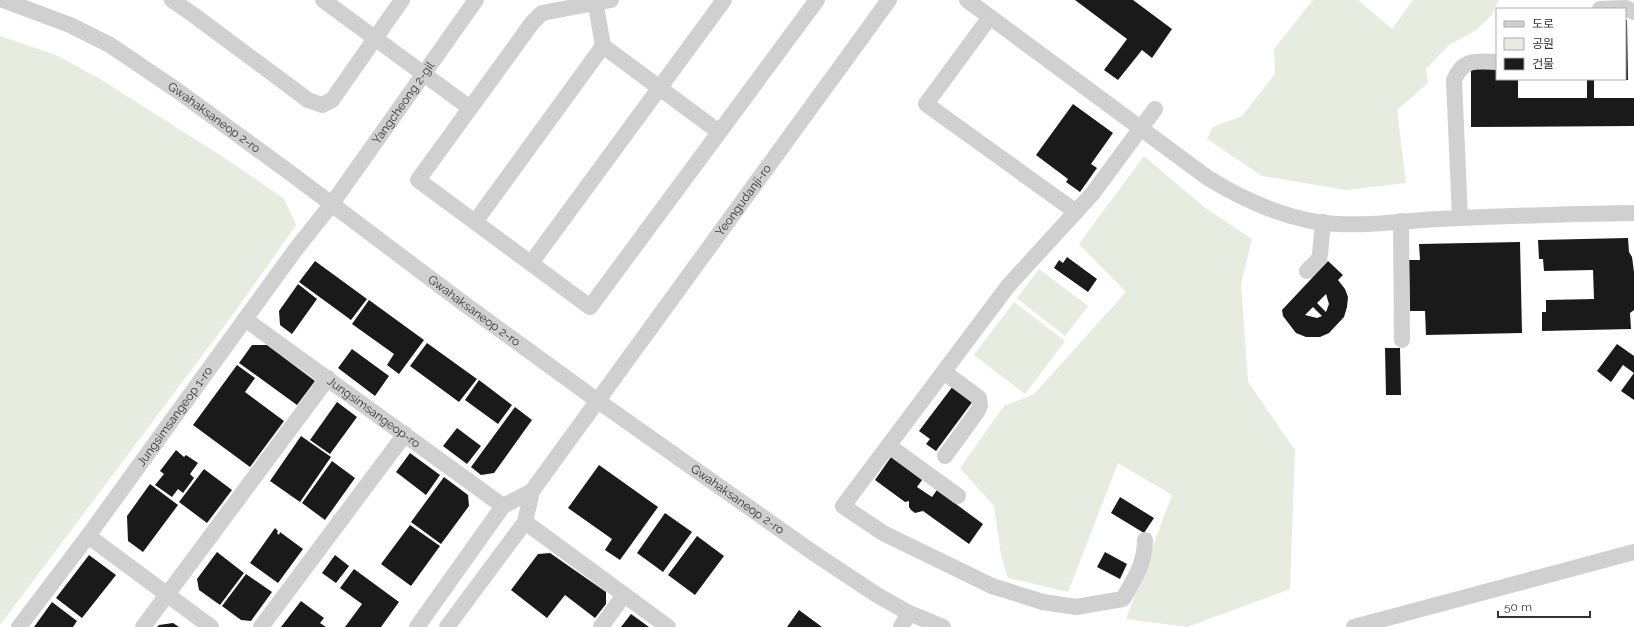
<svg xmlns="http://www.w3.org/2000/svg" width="1634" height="627" viewBox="0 0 1634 627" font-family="Raleway,'Noto Sans KR',sans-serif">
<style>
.green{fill:#e6ecdf}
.building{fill:#1a1a1a;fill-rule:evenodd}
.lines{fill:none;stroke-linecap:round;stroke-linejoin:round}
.minor{stroke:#d0d0d0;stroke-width:16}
.labels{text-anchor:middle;stroke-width:4;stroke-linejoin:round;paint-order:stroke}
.street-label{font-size:12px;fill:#333;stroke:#fff}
</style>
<rect width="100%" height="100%" fill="#fff"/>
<path class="green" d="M1313,0H1358L1392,29L1413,0H1499L1492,15L1476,30L1449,45L1426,69L1428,83L1397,110L1406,183L1346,190L1262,176L1207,139L1213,127L1242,116L1275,74L1274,49Z
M0,36L56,55L100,79L231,162L284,199L296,225L234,313L0,625Z
M1144,156L1204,207L1252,239L1241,284L1248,382L1295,450L1290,589L1187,627L1126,619L1172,495L1118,463L1068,592L1008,578L1001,555L994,506L960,468L1004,406L1034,394L1126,292L1079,244Z
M1039,269L1088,306L1065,336L1017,298Z
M1014,302L1065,341L1025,394L974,355Z"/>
<path class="building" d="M1075,0H1133L1172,29L1152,58L1142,50L1118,80L1104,70L1127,39Z
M1625,20H1627L1628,80H1625Z
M1471,66H1497V79H1518V98H1587V79H1594V98H1634V126L1471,127Z
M1073,104L1113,133L1091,164L1097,168L1080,192L1066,182L1068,179L1036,155Z
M1628,238L1629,252L1632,257L1634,272V310L1630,313L1631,329L1542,331V312H1546V300L1594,299L1593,270L1544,271L1543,259H1539L1538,240Z
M1520,242L1522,333L1426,335L1425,311H1410L1409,260H1420L1419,244Z
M1067,257L1097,279L1088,292L1054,268L1059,260L1063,263Z
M315,261L367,299L351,320L299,282Z
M1328,261L1343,275L1338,280L1345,289L1348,297L1347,307L1344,317L1329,333L1320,337H1306L1296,333L1283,316L1282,310ZM1326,294L1329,304L1326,312L1317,303ZM1313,307L1322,316L1317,318L1305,315Z
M298,284L317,299L292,334L280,325L279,311Z
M369,300L424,340L399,374L387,365L394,354L352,324Z
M427,343L477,379L459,402L410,366Z
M1617,344L1634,356V400L1621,391L1634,373L1623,365L1611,382L1597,371Z
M252,345H267L315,381L297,405L239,363Z
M1385,348H1400L1401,395H1386Z
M352,349L389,376L375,396L338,368Z
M237,365L255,378L245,392L284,421L250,467L193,425Z
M479,380L512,405L498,424L465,400Z
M953,386L973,401L936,451L926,444L930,439L919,431Z
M337,402L357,417L330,454L310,440Z
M515,407L532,420L494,473L481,475L471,467Z
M457,428L481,446L467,464L443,446Z
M301,436L331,457L300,502L270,481Z
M176,450L184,457L186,455L198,463L190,474L194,478L183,493L178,489L172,497L155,485L164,474L160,471Z
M410,453L440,475L426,495L396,472Z
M891,457L922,480L917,487L932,497L937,490L983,524L969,544L923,511L915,513L911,510L909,507V501L905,502L875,480Z
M332,461L355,478L325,520L302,503Z
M599,465L658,507L620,560L605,550L612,539L568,508Z
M204,469L232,490L207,523L179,502Z
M444,477L468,495L469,506L441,544L411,522Z
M150,484L178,505L143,552L128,541L127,516Z
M1120,497L1154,518L1144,533L1111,513Z
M665,513L692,532L663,572L637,553Z
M410,525L440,546L411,586L381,564Z
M275,528L278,531L277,533L279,535L280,532L303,549L278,583L250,563Z
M697,536L724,556L695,595L668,575Z
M217,552L244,573L220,605L199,590L197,579Z
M1105,552L1127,564L1120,579L1097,567Z
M550,553L606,592V604L595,618L565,595L547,618L511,590L538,554Z
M89,555L116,575L82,618L56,598Z
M335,555L349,566L336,583L322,573Z
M354,569L399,602L381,627H345L362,604L340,588Z
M246,574L272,592L251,621L241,620L222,606Z
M301,601L324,618L320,623L326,627H281Z
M52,602L77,621L73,627H34Z
M799,610L822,627H787Z
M631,614L649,627H621Z
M173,623L179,627H157L159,625Z"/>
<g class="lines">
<g class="minor">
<path id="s1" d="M3,0L70,25L110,45L178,91L293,175L459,300L598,401L815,554L877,595L909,613L943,627"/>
<path d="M172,0L195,16L308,100L322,105L332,100L402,0"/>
<path d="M323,0L470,108"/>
<path d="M595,0L603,46"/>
<path d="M611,0L542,13L532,23L418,180L590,307L817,0"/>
<path d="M967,0L1208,178C1242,199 1277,215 1317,222C1357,228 1400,221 1440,219C1505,216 1570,214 1634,213"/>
<path d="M1600,9L1626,8L1634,12"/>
<path d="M990,17L926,104L1076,212"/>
<path d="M1460,218L1454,80C1463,58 1477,61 1497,62"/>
<path d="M1401,221L1402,340"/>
<path d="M475,222L603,46L719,132"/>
<path d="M531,263L724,0"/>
<path d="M1307,271L1319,259L1320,254L1323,222"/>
<path id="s2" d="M245,319L503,506"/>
<path d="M944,372L979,398L980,406L977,412L945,456"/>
<path d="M889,446L958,496"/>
<path d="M525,522L668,627"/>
<path d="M88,536L211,627"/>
<path d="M1145,540C1145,564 1134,579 1123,599L1076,607L1043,602L992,586L883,533L843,506L1008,286L1093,193L1155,109"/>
<path id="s3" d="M19,627L88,536L296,249L331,205L476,0"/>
<path d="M143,627L328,378"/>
<path d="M261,627L405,434"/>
<path d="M417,627L503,506L532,491"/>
<path id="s4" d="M447,627L525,522L532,491L889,0"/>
<path d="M601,627L624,595"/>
<path d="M901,627L909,613"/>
<path d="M1354,627L1634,552"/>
</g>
</g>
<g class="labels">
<g class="street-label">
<text dy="4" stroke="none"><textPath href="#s3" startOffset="650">Yangcheong 2-gil</textPath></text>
<text dy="4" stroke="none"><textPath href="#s1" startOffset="243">Gwahaksaneop 2-ro</textPath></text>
<text dy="4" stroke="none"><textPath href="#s4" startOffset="522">Yeongudanji-ro</textPath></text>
<text dy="4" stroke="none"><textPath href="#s1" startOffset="567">Gwahaksaneop 2-ro</textPath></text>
<text dy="4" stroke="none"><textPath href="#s2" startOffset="159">Jungsimsangeop-ro</textPath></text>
<text dy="4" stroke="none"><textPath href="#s3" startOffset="262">Jungsimsangeop 1-ro</textPath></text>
<text dy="4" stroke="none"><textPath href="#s1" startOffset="891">Gwahaksaneop 2-ro</textPath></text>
</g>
</g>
<rect x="1496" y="8" width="130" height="72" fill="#ffffff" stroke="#adadad"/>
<rect x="1504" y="21" width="20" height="6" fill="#d0d0d0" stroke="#adadad"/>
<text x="1532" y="28" font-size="12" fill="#333333">도로</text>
<rect x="1504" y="38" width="20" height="12" fill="#e6ecdf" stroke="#adadad"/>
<text x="1532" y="48" font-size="12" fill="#333333">공원</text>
<rect x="1504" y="58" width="20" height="12" fill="#1a1a1a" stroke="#adadad"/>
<text x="1532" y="68" font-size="12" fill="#333333">건물</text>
<path d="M1498 611v6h92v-6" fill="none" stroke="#333333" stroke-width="2"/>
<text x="1504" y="611" font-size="12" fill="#333333" stroke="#ffffff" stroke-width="3" paint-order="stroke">50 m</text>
</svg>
